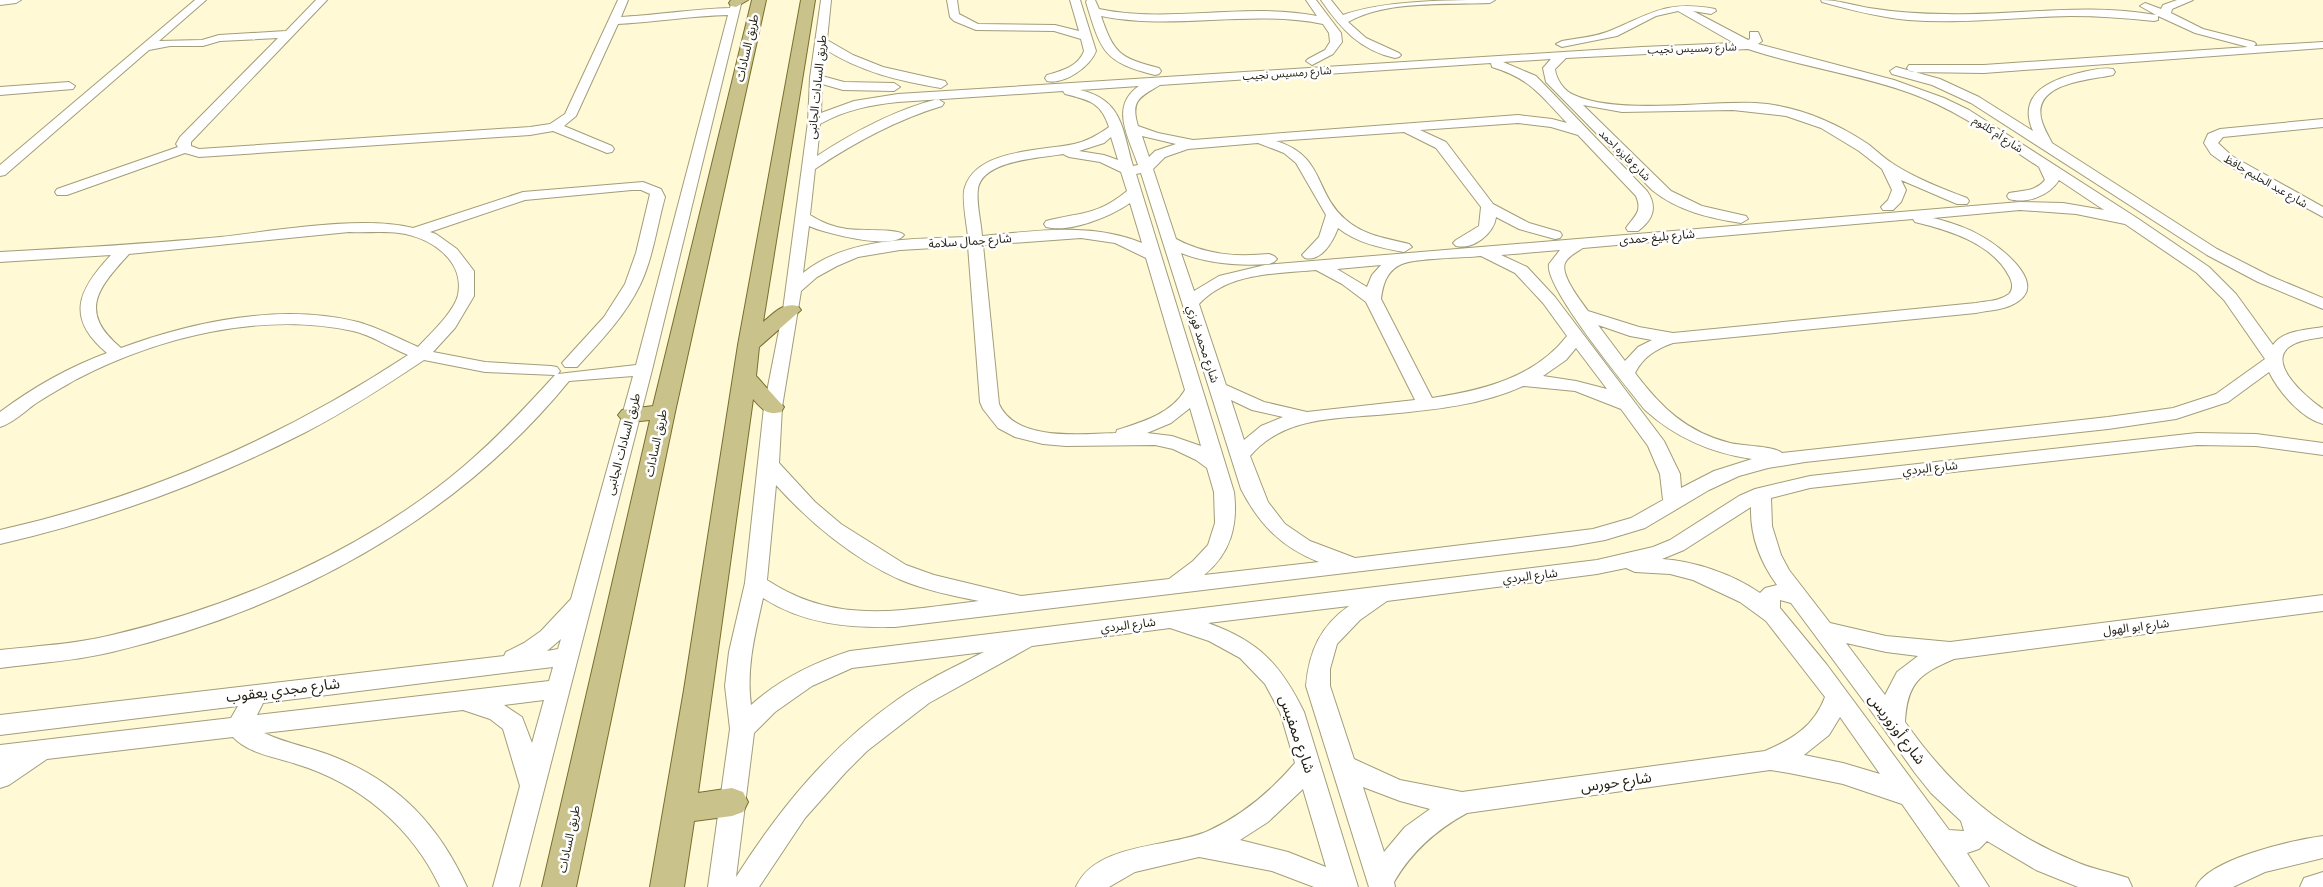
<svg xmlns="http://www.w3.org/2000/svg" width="2323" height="887" viewBox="0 0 2323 887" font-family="'Roboto Condensed','Noto Sans Arabic',sans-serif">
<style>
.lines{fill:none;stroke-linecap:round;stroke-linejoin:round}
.minor-casing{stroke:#a29d7a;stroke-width:2}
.major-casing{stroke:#786f2e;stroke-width:2}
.minor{fill:#fff;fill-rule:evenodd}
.major{fill:#cac28b;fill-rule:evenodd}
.labels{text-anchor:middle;stroke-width:5;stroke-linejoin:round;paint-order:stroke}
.far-street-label{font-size:11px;fill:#201e11;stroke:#fff}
.street-label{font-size:12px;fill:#201e11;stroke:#fff}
.near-street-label{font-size:15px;fill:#201e11;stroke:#fff}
</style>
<rect width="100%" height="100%" fill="#fffad5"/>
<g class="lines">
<g class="minor-casing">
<path id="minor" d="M0,0H21L16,3L0,5Z
M195,0H206L159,41L202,40L219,35L286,31L316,0H327L191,142V146L199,149L530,127L550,124L565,114L618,0H628L621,17C657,15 693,9 730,8L732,0H742L652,370L519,887H493L520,786L503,729L490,719L463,710L264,733C287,744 314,748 337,758C400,784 439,826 467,887H440C412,827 359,783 296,764C276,757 249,754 233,737L47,759L9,785L0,788V745L231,718L238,706L0,735V715L504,656L506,652L524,643L541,631L571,599L633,376L569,381C454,522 288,610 112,652C76,661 37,663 0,668V650C37,646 76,644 112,635C236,606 367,549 464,466C497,438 526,407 555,375L485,372L424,360C385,386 345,412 304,433C208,482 105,520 0,544V530C147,497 283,437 408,355C390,348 372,335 353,331C262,311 158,337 77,379C63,387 48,395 35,404C24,412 13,423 0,427V412C32,388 69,367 107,353C65,318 78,290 111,255L0,262V252C74,248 147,244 220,237C275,231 361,215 413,228L523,192L643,182L661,189L665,197C657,226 653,258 640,285C625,316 600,342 577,367H565L562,363L604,317L625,284L636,253L650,194L641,190H632L525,200L430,232L436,234L457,249L474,271V296L455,328L433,352L485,362L551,366L557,367L560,371L558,374L636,365L728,15C691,16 655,22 618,24L576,116L564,126L612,146L614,149L612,152L607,153L553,131L530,135L199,157L185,153L67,195H57L55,192L57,189L178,147L176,144L180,137L278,38L220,41L203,46H170L149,50L5,175L0,176V165ZM349,232C365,233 383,231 399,233C430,237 465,260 458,295C454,312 430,334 418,347C398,338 379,328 358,322C281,303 194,321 121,348C78,312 97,289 129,254ZM561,639L558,649L547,651ZM553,667L549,681L257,715L263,703ZM544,700L532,743L522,717L504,705Z
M821,0H831L827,40L853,55L883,67L945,81L947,84L941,88C900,81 860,72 825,49L822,76L844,82L894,83L900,87L894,91L843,90L822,84L821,113L854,101L898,94L1642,47L1734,43L1678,11L1656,16L1617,36L1562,47L1556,44L1562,41C1578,38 1597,37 1612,30C1652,13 1668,0 1715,9L1716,11L1711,14L1693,11L1748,40L1750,39V32H1758L1762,41L1758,44L1894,80L1944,98L1969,110L2137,218L2209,267L2236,294L2273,345C2283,330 2307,330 2323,327V337C2312,339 2298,340 2289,347C2266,365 2310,400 2323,409V424C2301,418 2279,392 2269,372L2228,402L2176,419L2108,429L1805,462L1768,468L1739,476L1709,490L1645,528L1605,540L1571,546L895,627C848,628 803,624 763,598C755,634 746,668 751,705C780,679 813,663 850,651L1597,560L1653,547L1670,540L1739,496L1755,489L1810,476L2197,433L2256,434L2323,443V455L2256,446L2197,445L1810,488L1771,498L1772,526L1781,555L1789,570L1830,623L1886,636L1950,642L2323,595V611L1954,659C1919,674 1907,683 1905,722C1950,786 2001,831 2074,861C2091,869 2111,872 2128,878L2132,887H2078L2036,870L1987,841L1979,849L1967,853L1989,887H1960L1902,804L1843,784L1789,773L1770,770L1467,813C1436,830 1412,851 1394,882L1395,887H1369L1306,686C1309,652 1320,626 1349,606L1208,623C1259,641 1281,665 1304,712L1358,887H1314L1272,871L1199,857L1135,872L1109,887H1076C1096,842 1170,848 1208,831C1243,815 1271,791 1295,763L1280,712L1265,684L1240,658L1209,641L1170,628L1032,646L929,703L867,751L845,773L805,818L759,887H708L730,729L725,686L729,652L745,583L764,407L783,310L808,122L810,78ZM1748,49C1801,67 1858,74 1910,93C1958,110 1998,140 2039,167L2045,180C2035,192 2023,190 2009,193L2007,196L2009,199C2027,204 2049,196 2059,180L2104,210L2063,203L2020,202L1265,265L1219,276L1194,291L1181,253C1209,264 1239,266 1269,264L1274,262L1277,259L1274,256L1269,254C1236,257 1206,255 1176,239L1153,169L1165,157L1188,149L1258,143L1284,153L1296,163L1326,215L1319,237L1302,255L1305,258C1321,262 1333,242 1338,228C1357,243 1381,248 1404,252L1412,247L1409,244C1386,238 1364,236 1345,219C1314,192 1325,156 1276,141L1404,132L1436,148L1481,207L1479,226L1456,240L1453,243L1456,246C1473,250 1494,234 1496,217L1519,229L1555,239L1560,238L1562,235L1560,232L1529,223L1493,204L1446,142L1420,130L1518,123L1551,127L1578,135L1636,196C1643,212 1634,216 1626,228L1628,231H1638C1653,220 1658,207 1647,191L1536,76L1503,62L1551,59L1543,68L1546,82L1652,190C1678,211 1709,218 1741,223L1748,219L1746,216L1702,206L1671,191L1583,105L1622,112L1733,110L1786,116L1821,128L1859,151L1882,169L1892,190L1888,200L1881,207L1883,210H1893L1901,202L1906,190L1901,180L1957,204H1967L1969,201L1967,198C1943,189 1917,179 1895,165C1885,159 1877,151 1868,144C1835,122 1795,105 1755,103C1705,101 1617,115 1574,95C1564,91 1556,79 1555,69L1566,58ZM1491,63L1492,67C1531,79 1540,95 1567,123L1552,119L1518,115L1193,140L1158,133L1138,126C1130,100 1140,97 1160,85ZM1139,86C1109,106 1129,138 1138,165L1133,166C1122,129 1123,100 1080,90ZM1063,91L1065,94C1089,100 1101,102 1109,127C1098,135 1087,141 1074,144C1041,151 977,149 965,187C961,197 967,225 968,237C914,239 847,237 803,273L809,226C824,233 893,251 904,235C899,228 858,231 847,229C833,227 821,222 810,215L815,169C855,142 896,120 942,106L944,103L938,99C894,110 854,132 817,156L820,124C845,110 870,105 898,102ZM1142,136L1176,144L1155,151L1149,157ZM1111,137L1118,160L1104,155L1079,151L1104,143ZM1063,154L1069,157L1100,162L1121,172L1127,191C1097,216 1080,212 1046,221L1044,224L1046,227C1070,233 1110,217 1130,203L1142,243C1091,222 1035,231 982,236C981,221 976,203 978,189C982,160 1041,158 1063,154ZM1141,173L1241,489C1259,524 1282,548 1319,562L1204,575C1231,553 1238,525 1234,492L1136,174ZM2020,210L2076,214L2125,224L2197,273L2224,300L2265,359L2216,394L2173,408L2108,417L1782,453C1775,446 1742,446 1730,443C1686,432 1661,407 1635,373C1643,357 1656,349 1673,343L1976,313C1990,310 2008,310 2020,300C2045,281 1999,246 1983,237C1968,228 1950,222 1933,218ZM1913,219L1915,222C1948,230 1992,243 2009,276C2012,281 2014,289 2009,294C2000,301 1987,301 1976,303L1673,333L1639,327L1588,311C1581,301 1560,275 1565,263C1568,256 1577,252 1583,248ZM1081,238L1115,243L1146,258L1185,390C1171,414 1142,422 1117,430L1116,433C1081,434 1016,442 999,404L983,245ZM968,246L980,402L983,409L998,428L1015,437L1043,444L1066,446L1155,445L1173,449L1196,460L1207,468L1214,492L1215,523L1208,545L1193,561L1169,579L1021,596L934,575L906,565L841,524L815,502L779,463L782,407L801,291L817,277L837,266L858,257L900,250ZM1560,250L1549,264C1544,287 1627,387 1645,410C1676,438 1711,453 1752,459L1714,471L1681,488L1680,474L1664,441L1555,297L1527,267L1501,255ZM1481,256L1515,273L1543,303L1567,336C1534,378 1483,390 1432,398L1381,299C1383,284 1387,270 1402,264C1415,258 1464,258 1481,256ZM1381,265L1372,275L1367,287L1337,269ZM1316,270L1342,284L1366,302L1415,400L1307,412L1264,402L1226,385L1199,304C1229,272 1275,274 1316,270ZM1598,325L1630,336L1652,340L1638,347L1625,361ZM1576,348L1607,389L1576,381L1543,376L1566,360ZM1523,386L1575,391L1621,409L1648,446L1660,474L1663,500L1631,518L1593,529L1355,558L1310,541L1285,524L1268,502L1250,456C1285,415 1339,419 1388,414C1433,410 1482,405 1523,386ZM1231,400L1252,410L1283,417L1261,426L1244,440ZM1190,408L1201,446L1172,436L1147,433L1171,423ZM776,485C810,523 855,560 901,580C925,590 953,596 979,601C901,610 837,626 767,580ZM1751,507C1750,535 1760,562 1777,585L1765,588L1760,593C1733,574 1694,561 1662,559L1684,550ZM1626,568L1635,572L1670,574L1693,580L1740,602L1766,621L1825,697C1814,726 1793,739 1765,751L1462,792L1400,780L1354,759L1330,686V669L1337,644L1360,620L1387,601L1597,574ZM1780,600L1791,603L1869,708L1915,773L1931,793L1961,821L1964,831L1949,830L1827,665L1780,608ZM1846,643L1886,652L1918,656L1897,672L1885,695ZM984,652C954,667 924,681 897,700C830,747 780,808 736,877L754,733L775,712L812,686L852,668ZM1840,717L1880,774L1843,763L1804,755L1829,735ZM1363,787L1400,801L1430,809L1405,827L1384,852ZM1303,789L1326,867L1288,852L1240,840L1268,822Z
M947,0H957L959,14L978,24L1055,25L1079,31L1070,0H1080L1096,51C1090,67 1064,85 1047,81L1045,78L1047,75C1061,71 1078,67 1084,51L1081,39L1054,31L976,30L954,21L950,17Z
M1087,0H1095L1099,9C1171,24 1245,2 1317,16L1306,0H1316L1341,33L1342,42L1333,54L1312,65L1306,61L1308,59L1325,50L1330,42L1329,33L1323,24C1249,9 1174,31 1101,16C1114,54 1120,58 1159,68L1161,71L1159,74L1155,75C1103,62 1101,51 1086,2Z
M1321,0H1331L1343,15C1384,0 1450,0 1495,0L1490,3C1447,5 1386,0 1348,22L1366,38L1399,53L1401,55L1399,57L1395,58C1360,50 1341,29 1321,0Z
M1821,0C1838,0 1852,5 1869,8C1895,12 1920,14 1946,14C2016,16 2086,2 2156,15L2140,6L2145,3L2161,9L2163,5L2177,0H2193L2172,9L2171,13L2203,29L2254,42L2256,44L2254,46L2323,42V48L1984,73L1913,72L1909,71L1907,68L1909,65H1984L2248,47L2195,33L2158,16V20L2154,21C2126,18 2099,16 2071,16C2017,17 1962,24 1908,20C1878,17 1851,10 1822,2Z
M1896,67L1940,79L1979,97L2033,131C2016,93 2052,79 2083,72C2092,70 2104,67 2113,69L2115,72L2113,75C2091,80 2034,82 2041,118C2043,127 2048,135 2052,143L2217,249L2270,276L2323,298V309L2258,282L2207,255L1971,103L1932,85L1892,74L1890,71Z
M69,82L75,86L73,89L0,95V87Z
M2323,119V127L2223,137L2218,143L2232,156L2323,207V217L2222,162L2211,154L2204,143L2208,134L2220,129Z
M2323,836V858L2265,872L2233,887H2196C2208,859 2293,840 2323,836Z
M2323,872V887H2300L2304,878Z"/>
</g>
<g class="major-casing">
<path id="major" d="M731,0H748L736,7L731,6L729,3Z
M752,0H766L675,412L576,887H542L650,420L630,422L622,420L618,415L622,410L653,406Z
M801,0H815L763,322C774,313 783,302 798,306L801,310L759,347L756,376L784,407L781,412C767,416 762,409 753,399L698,793L732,788L743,792L748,802L743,812L732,816L694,821L684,887H650L684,690L738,345Z"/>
</g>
<use href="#minor" class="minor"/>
<use href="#major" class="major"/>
</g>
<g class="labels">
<g class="far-street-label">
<text transform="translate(1692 48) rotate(-2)" y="4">شارع رمسيس نجيب</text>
<text transform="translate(1287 73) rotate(-4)" y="4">شارع رمسيس نجيب</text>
<text transform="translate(1998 134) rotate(33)" y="4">شارع أم كلثوم</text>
<text transform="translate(1625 155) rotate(45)" y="4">شارع فايزه احمد</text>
<text transform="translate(2266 181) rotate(30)" y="4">شارع عبد الحليم حافظ</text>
</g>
<g class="street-label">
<text transform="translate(747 48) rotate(-77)" y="4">طريق السادات</text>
<text transform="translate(817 87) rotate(-84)" y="4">طريق السادات الجانبى</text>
<text transform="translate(1657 237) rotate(-5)" y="4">شارع بليغ حمدى</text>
<text transform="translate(970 241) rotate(-4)" y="4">شارع جمال سلامة</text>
<text transform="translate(1203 344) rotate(72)" y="4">شارع محمد فوزي</text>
<text transform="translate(656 443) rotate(-78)" y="4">طريق السادات</text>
<text transform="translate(623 444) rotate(-75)" y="4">طريق السادات الجانبى</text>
<text transform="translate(1930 468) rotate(-6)" y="4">شارع البردي</text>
<text transform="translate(1530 576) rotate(-7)" y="4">شارع البردي</text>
<text transform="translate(1128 625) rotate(-7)" y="4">شارع البردي</text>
<text transform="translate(2136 627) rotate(-7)" y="4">شارع ابو الهول</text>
<text transform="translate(569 839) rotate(-78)" y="4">طريق السادات</text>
</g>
<g class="near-street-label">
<text transform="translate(283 690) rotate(-7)" y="5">شارع مجدي يعقوب</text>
<text transform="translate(1897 729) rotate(53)" y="5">شارع أوزوريس</text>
<text transform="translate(1297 734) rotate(71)" y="5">شارع ممفيس</text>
<text transform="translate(1616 782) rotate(-8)" y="5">شارع حورس</text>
</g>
</g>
</svg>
